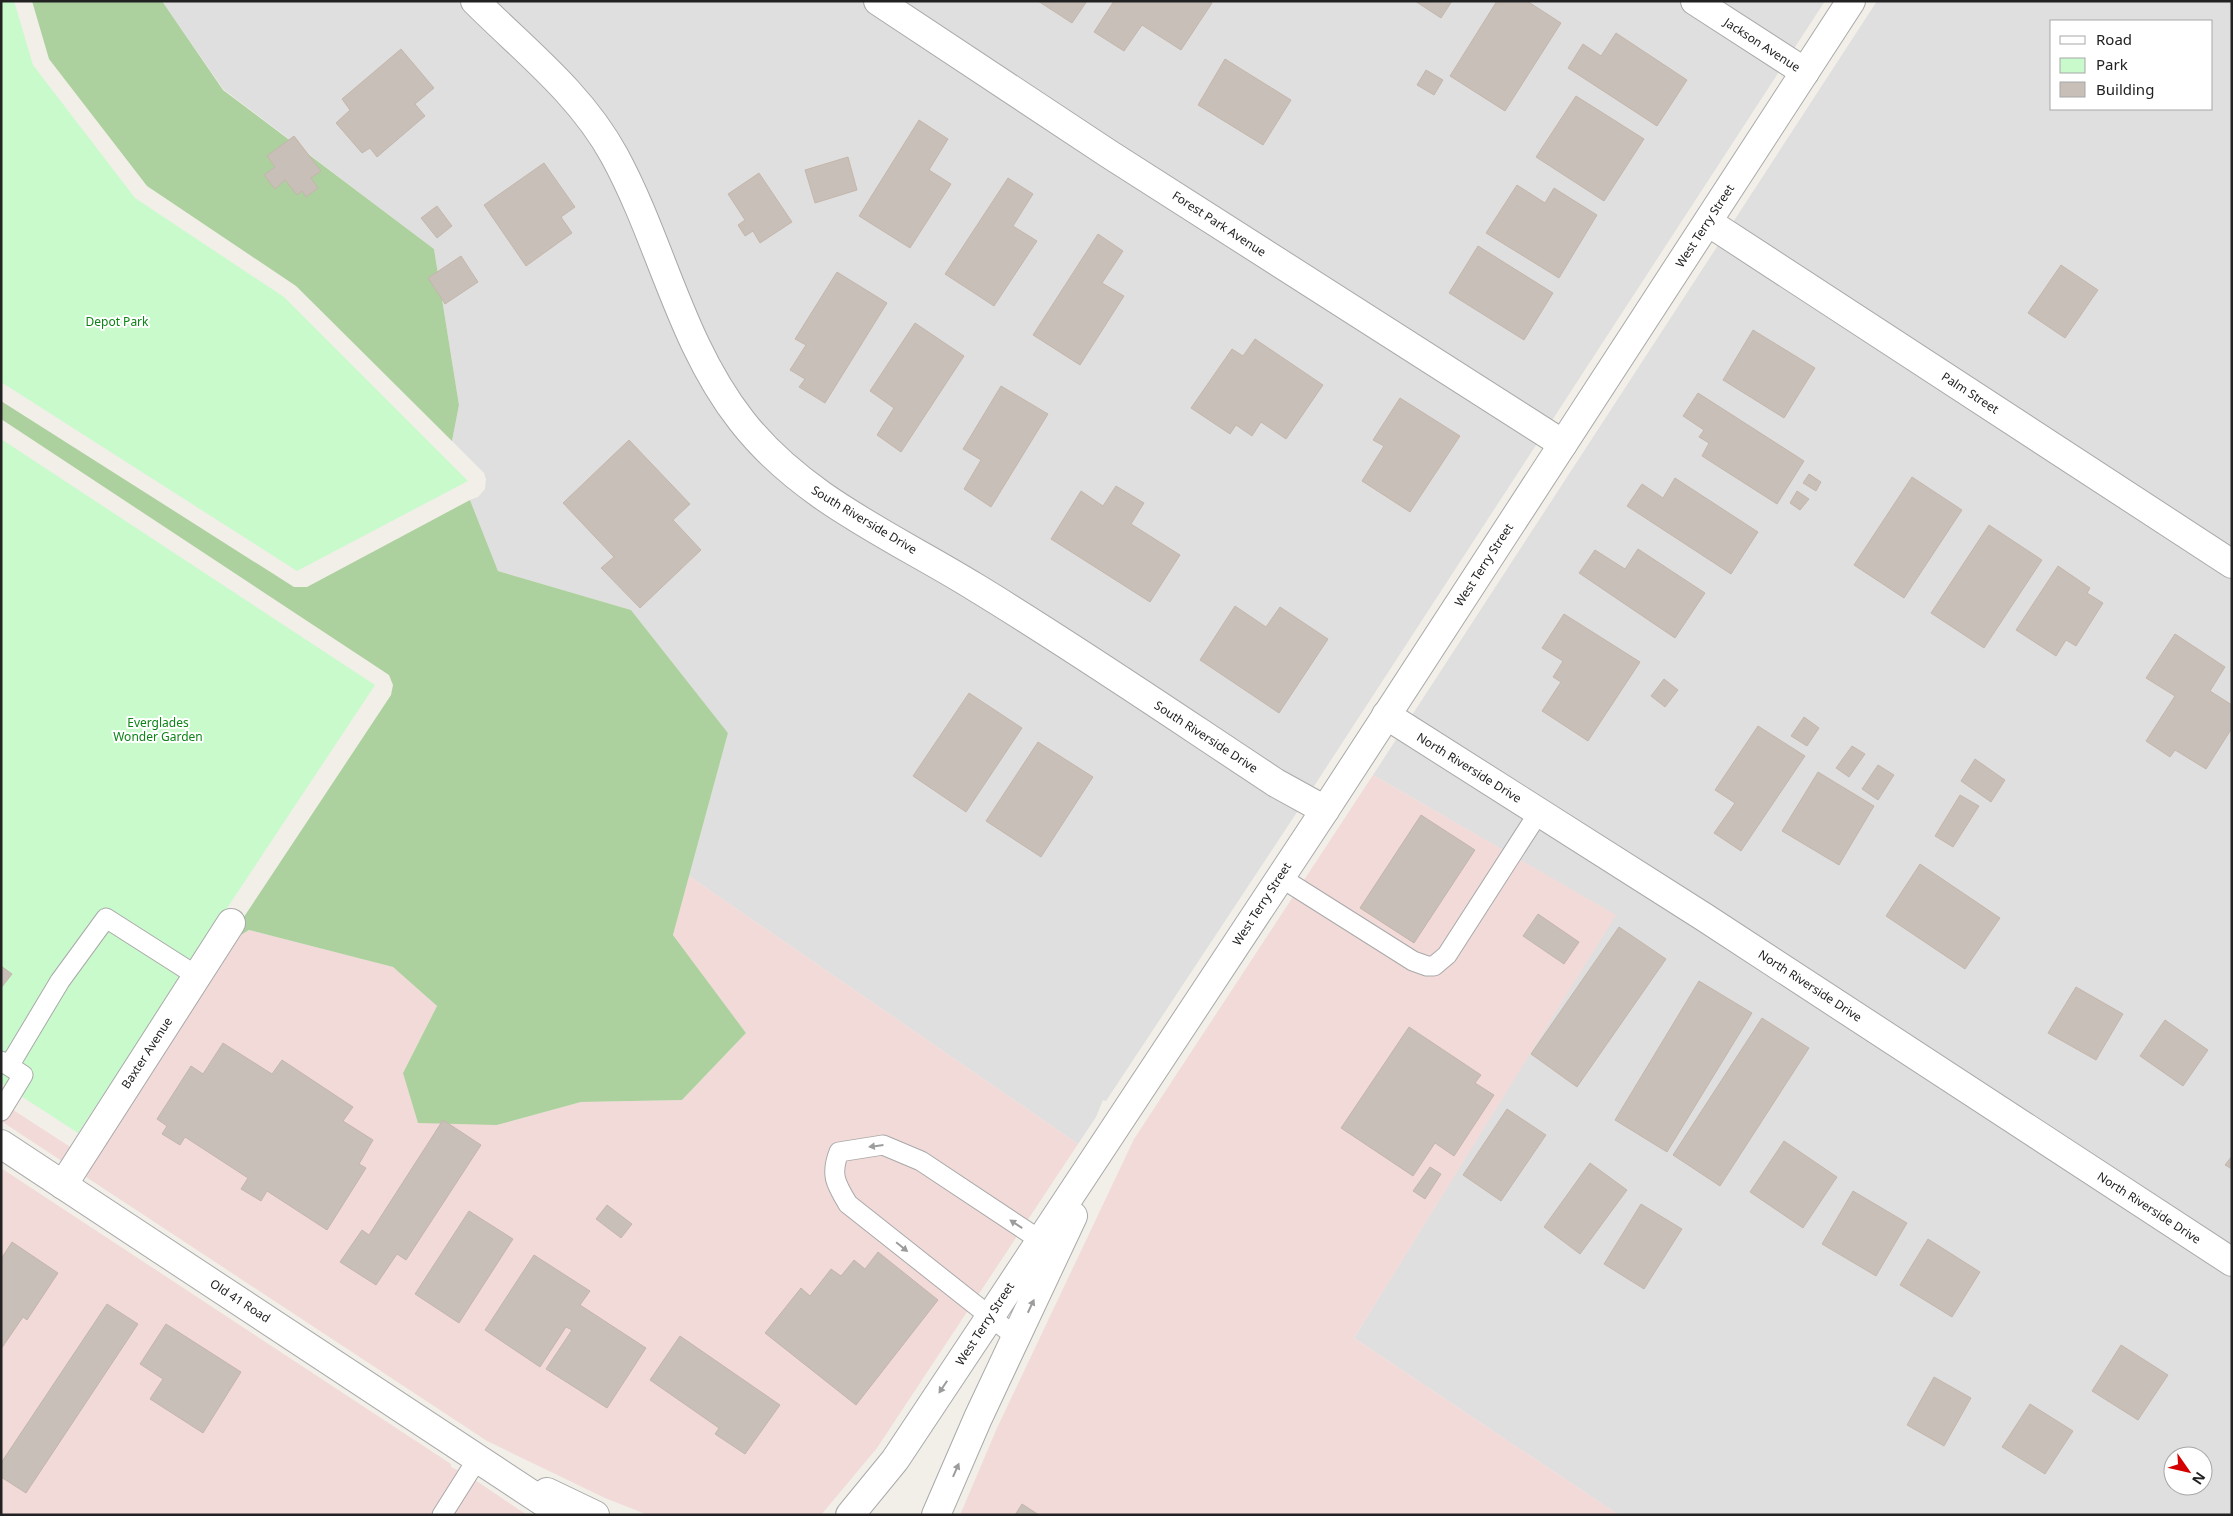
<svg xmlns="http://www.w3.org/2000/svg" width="2233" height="1516" viewBox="0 0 2233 1516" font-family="'Noto Sans',sans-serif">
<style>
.residential{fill:#e0dfdf;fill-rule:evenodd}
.commercial{fill:#f2dad9}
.forest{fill:#add19e}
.park{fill:#c8facc}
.building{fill:#c7bfb8;stroke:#c4b6ab}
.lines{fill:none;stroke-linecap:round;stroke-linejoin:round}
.service-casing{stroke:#a9a9a9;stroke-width:21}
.minor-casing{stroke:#a9a9a9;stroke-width:30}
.tertiary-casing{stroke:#a9a9a9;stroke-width:30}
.service{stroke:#fff;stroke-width:19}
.minor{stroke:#fff;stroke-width:28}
.tertiary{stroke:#fff;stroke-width:28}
.oneway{fill:#9c9c9c}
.labels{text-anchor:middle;stroke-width:4;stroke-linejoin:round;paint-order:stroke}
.street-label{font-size:12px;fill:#222;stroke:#fff}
.park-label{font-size:12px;fill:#0c8416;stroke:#fff}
</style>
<rect width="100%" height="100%" fill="#f2efe9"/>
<path class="residential" d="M162,1H1825L1307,797L1106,1101L1103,1100L1096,1117L1078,1144L689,876L728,733L631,610L498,571L470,500L478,497L485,489L486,479L484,473L452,441L459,405L434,249L223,89Z
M1877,1H2232V1515H1619L1354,1338L1615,915L1373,775ZM2052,21H2212V109H2052ZM2173,1456H2203V1486H2173Z"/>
<path class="commercial" d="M1373,775L1616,915L1354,1338L1619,1515H960L997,1428L1134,1139Z
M689,876L1078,1144L877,1448L821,1515H648L605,1498L487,1441L1,1121V1102L75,1150L226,944L249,930L393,967L437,1006L403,1073L497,1125L581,1102L682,1100L746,1033L673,935Z
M1,1168L451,1464V1467L469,1476L527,1515H1Z"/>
<path class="forest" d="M32,1H162L223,90L434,249L459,405L452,441L296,286L147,186L49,59Z
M1,401L294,587H307L470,500L498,571L631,610L728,733L673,935L746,1033L682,1100L581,1102L497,1125L418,1123L403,1073L437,1006L393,967L249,930L226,944L391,695L393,685L389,675L1,419Z"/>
<path class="park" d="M1,1H14L33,65L135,198L284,297L468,481L297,571L1,382Z
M1,439L375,685L78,1133L1,1083Z"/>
<path class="building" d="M1038,1H1087L1072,23Z
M1114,1H1209L1212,3L1181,50L1142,25L1124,51L1094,32Z
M1415,1H1452L1441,18Z
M1497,1H1527L1561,23L1505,111L1450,76Z
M1616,33L1687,80L1657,126L1568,68L1583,44L1601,56Z
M401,49L434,88L415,104L425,116L377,157L370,148L362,153L336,123L350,110L342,99Z
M1225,59L1291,100L1263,145L1198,105Z
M1426,70L1443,80L1434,95L1417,85Z
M1576,96L1644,139L1604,201L1536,157Z
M919,120L948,139L929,170L951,184L910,248L859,216Z
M294,136L321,171L311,178L318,188L306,197L302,191L297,195L285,180L275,189L264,175L275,167L267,156Z
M848,157L857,190L815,203L805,170Z
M544,163L575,207L561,217L572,233L526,266L484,205Z
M759,173L792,222L760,243L753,231L745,236L738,225L745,220L728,194Z
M1008,178L1033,194L1013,226L1037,241L994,306L945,274Z
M1517,185L1545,203L1554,188L1597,215L1559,278L1486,233Z
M437,206L452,226L437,238L421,218Z
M1098,234L1123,251L1102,283L1124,296L1080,365L1033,335Z
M1478,246L1553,293L1524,340L1449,293Z
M461,256L478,282L445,304L428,278Z
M2061,265L2098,290L2065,338L2028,313Z
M837,272L887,303L825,403L799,387L805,379L790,370L806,345L795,339Z
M915,323L964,356L901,452L877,435L894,408L870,391Z
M1753,330L1815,368L1784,418L1723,380Z
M1255,339L1323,385L1286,439L1261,422L1252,436L1236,425L1230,434L1191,408L1232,349L1243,356Z
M1001,386L1048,414L991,507L964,489L981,460L963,449Z
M1698,393L1804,461L1777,504L1702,456L1709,443L1699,437L1704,430L1683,416Z
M1400,398L1460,436L1410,512L1362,481L1384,446L1373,440Z
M629,440L690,504L673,520L701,550L640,608L601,568L614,557L563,503Z
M1809,474L1821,482L1816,491L1803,483Z
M1912,477L1962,510L1904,598L1854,565Z
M1675,478L1758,532L1731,574L1627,506L1642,484L1663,498Z
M1116,486L1144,503L1131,524L1180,555L1150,602L1051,539L1081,491L1103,506Z
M1797,491L1809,499L1800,510L1790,503Z
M1989,525L2042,560L1984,648L1931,613Z
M1638,549L1705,593L1675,638L1579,573L1595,550L1625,569Z
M2058,566L2090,588L2087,593L2103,603L2076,646L2066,640L2056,656L2016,630Z
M1235,606L1266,627L1280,607L1328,639L1279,713L1200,660Z
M1564,614L1640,662L1588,741L1542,711L1561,682L1553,677L1563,661L1542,648Z
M2175,634L2225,667L2210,691L2232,705V728L2206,769L2175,750L2170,757L2146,741L2175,696L2146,678Z
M1664,679L1678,690L1665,707L1651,696Z
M969,693L1022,728L966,812L913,776Z
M1804,717L1819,728L1807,746L1791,736Z
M1758,726L1805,756L1741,851L1714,833L1735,803L1715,790Z
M1038,742L1093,777L1041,857L986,821Z
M1852,746L1865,754L1849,777L1836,768Z
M1975,759L2005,780L1991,802L1961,781Z
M1878,765L1894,775L1878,800L1862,789Z
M1818,772L1874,806L1839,865L1782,831Z
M1960,795L1979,806L1953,847L1935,836Z
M1421,815L1475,850L1414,943L1360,908Z
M1920,864L2000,918L1965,969L1886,916Z
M1538,914L1579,942L1564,964L1523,936Z
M1619,927L1666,959L1577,1087L1531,1054Z
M1,966L12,974L1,988Z
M1699,981L1752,1013L1667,1152L1615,1120Z
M2076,987L2123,1014L2096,1060L2048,1033Z
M1762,1018L1809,1048L1720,1186L1673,1155Z
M2165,1020L2208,1050L2183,1086L2140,1056Z
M1409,1027L1481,1075L1475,1083L1494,1095L1454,1156L1435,1143L1413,1176L1341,1128Z
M223,1043L272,1074L282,1060L353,1107L343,1121L373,1140L359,1164L366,1168L327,1230L267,1191L261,1201L241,1189L248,1178L185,1137L180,1145L162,1134L167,1126L157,1119L191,1066L203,1074Z
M1507,1109L1546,1135L1501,1201L1463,1175Z
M443,1120L481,1145L406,1260L397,1254L376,1285L340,1262L362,1230L369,1235Z
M1784,1141L1837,1177L1803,1228L1750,1192Z
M2232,1156V1169L2225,1165Z
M1590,1163L1627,1190L1580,1254L1544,1227Z
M1430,1167L1441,1174L1425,1199L1413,1191Z
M1853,1191L1907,1223L1876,1276L1822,1244Z
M1641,1204L1682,1229L1644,1289L1604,1264Z
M607,1205L632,1224L621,1238L596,1219Z
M469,1211L513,1239L459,1323L415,1294Z
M1928,1239L1980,1272L1952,1317L1900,1285Z
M12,1242L58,1273L27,1320L23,1317L1,1349V1259Z
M878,1252L938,1300L856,1405L765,1333L801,1288L810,1296L831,1269L841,1276L854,1260L865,1269Z
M534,1255L590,1291L580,1305L646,1348L607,1408L546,1369L572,1330L566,1327L540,1367L485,1330Z
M107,1304L138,1324L26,1493L1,1477V1463Z
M166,1324L241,1372L203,1433L150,1399L163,1379L140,1364Z
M680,1336L780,1405L745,1454L715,1434L719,1428L650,1380Z
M2121,1345L2168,1375L2138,1420L2092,1391Z
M1934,1377L1971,1398L1944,1446L1907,1425Z
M2030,1404L2073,1431L2045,1474L2002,1447Z
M1022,1504L1039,1515H1015Z"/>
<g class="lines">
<g class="service-casing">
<path id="service" d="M1280,877L1413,961L1427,966H1434L1447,955L1539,812
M1,1061L23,1075L1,1111
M9,1066L60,981L106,918L197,976
M1016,1337L848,1204C836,1184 830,1175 839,1152L883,1145L921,1161L1049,1246
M442,1515L478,1458"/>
</g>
<g class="minor-casing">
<path id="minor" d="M475,1C524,50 580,93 614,155C661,241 680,342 741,420C801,498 894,537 975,587C1077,649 1176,717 1276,783L1325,810
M878,1L1109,154L1563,444
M1695,1L1805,72
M1708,222L2232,564
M1386,715L1704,917L2232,1262
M63,1185L231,923"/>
</g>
<g class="tertiary-casing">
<path id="tertiary" d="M1,1144L563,1515
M547,1492L595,1515
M850,1515L895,1460L990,1317L1325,810L1851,1
M936,1515L978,1418L1073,1216"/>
</g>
<use href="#service" class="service"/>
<use href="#minor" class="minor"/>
<use href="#tertiary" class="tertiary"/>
</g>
<defs><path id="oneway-solid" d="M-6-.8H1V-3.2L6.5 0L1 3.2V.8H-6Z" transform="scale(1.25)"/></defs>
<g class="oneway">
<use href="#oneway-solid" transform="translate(876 1146) rotate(173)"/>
<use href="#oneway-solid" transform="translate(1016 1224) rotate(-147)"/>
<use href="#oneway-solid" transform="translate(902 1247) rotate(39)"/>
<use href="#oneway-solid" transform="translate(1031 1306) rotate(-65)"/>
<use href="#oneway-solid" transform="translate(943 1387) rotate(124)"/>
<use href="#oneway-solid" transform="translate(956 1470) rotate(-66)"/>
</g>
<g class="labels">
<g class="street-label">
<text transform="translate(1762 45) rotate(33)" y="4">Jackson Avenue</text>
<text transform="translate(1219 224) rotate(33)" y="4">Forest Park Avenue</text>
<text transform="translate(1705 226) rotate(-57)" y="4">West Terry Street</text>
<text transform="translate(1970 393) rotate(33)" y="4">Palm Street</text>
<text transform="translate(864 520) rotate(31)" y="4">South Riverside Drive</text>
<text transform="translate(1484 565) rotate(-57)" y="4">West Terry Street</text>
<text transform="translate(1206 737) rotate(33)" y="4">South Riverside Drive</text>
<text transform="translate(1469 768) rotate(32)" y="4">North Riverside Drive</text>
<text transform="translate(1262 904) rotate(-57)" y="4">West Terry Street</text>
<text transform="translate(1810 986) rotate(33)" y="4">North Riverside Drive</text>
<text transform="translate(147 1053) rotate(-57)" y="4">Baxter Avenue</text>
<text transform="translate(2149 1208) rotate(33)" y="4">North Riverside Drive</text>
<text transform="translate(240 1301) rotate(33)" y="4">Old 41 Road</text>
<text transform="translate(985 1324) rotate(-57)" y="4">West Terry Street</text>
</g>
<g class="park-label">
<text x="117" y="326">Depot Park</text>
<text x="158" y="727">Everglades<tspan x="158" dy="14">Wonder Garden</tspan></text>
</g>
</g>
<rect width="2233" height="1516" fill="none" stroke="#222222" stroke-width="5"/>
<rect x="2050" y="20" width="162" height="90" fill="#ffffff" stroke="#a7a7a7"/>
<rect x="2060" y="36" width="25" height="8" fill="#ffffff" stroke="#a7a7a7"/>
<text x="2096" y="45" font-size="15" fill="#222222">Road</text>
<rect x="2060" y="58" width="25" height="15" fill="#c8facc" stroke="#a7a7a7"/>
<text x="2096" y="70" font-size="15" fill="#222222">Park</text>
<rect x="2060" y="82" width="25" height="15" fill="#c7bfb8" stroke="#a7a7a7"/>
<text x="2096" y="95" font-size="15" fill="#222222">Building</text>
<g transform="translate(2188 1471) rotate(124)"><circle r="24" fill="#ffffff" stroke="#a7a7a7"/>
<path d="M0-4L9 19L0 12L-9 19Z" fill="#d40000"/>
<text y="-8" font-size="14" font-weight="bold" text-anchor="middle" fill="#222222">N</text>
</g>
</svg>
